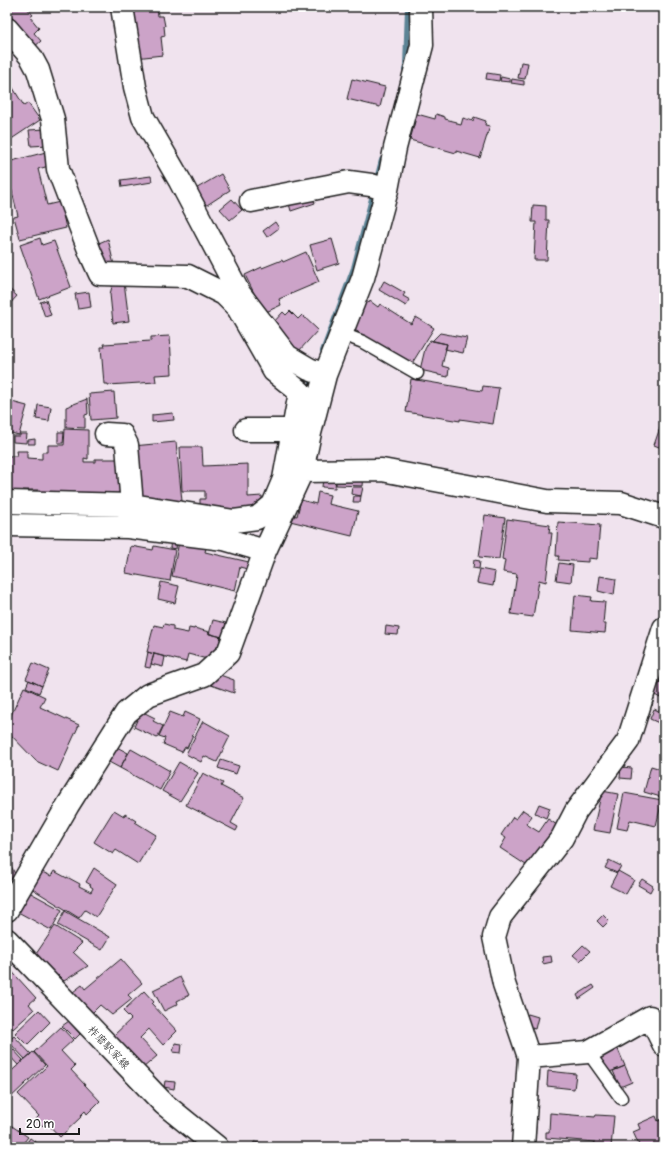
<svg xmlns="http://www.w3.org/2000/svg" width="671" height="1154" viewBox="0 0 671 1154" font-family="Pangolin,'Klee One',sans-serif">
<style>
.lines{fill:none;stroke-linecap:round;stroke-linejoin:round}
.stream{stroke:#5b8495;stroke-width:6}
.building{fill:#cca3c8;stroke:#1c1c1c}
.lane-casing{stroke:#1c1c1c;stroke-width:15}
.street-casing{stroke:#1c1c1c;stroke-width:25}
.secondary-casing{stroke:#1c1c1c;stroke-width:25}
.lane{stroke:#fff;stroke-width:12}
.street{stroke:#fff;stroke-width:22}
.secondary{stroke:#fff;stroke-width:22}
.labels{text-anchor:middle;stroke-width:4;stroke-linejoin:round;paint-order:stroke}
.street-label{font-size:11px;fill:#1c1c1c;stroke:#fff}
</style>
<rect width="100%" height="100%" fill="#f0e3ee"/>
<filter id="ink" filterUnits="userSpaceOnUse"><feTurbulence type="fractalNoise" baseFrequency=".025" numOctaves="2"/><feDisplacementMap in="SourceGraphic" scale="8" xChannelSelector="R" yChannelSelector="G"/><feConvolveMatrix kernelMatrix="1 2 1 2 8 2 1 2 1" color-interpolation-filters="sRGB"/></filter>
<g filter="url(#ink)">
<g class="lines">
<path class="stream" d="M405,69L406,66L408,7
M323,351L354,268L382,160
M309,395L314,375"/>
</g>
<path class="building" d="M7,7H26L33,15L30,17L39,28L34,33L41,41L33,48L7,20Z
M157,7L158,16H163L165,26H164L165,36L161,37L163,55L135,58L129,10Z
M521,62L528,63L525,79L518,78Z
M487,73L500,75L499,81L486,79Z
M501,77L510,79V82L500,81Z
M7,78L24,106L28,103L40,120L10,140L7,135Z
M352,79L385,87L380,107L347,99Z
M512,79L524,81V85L511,83Z
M417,114L435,119L436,114L445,117V119L457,122V124L461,125L463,118L473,121L474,117L486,121L485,125L490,126L480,158L456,151V153L410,140Z
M46,129L48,145L31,146L29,130Z
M46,152L49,166L38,169L47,205L60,202L66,228L20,239L14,217L18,216L8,175L11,174L8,162Z
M221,174L230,190L204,207L194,190Z
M151,176L152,182L122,187L121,180Z
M311,193L315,203L291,211L288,200Z
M232,199L242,210L230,220L220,209Z
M533,205L546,206V220H549L547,260H534L536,222H532Z
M275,222L279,228L267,237L263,231Z
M40,238L42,245L54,241L71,287L39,299L20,245Z
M108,239L114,265L104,261L99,243Z
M332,239L339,263L317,270L310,245Z
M306,252L319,282L279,299L281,305L264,313L245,275L262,267V268L282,260L283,262Z
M384,281L405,293L403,296L410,300L406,306L379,290Z
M124,282L129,321L113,323L110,294L113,283Z
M7,287L17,296L7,307Z
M89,292L91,307L78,309L75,294Z
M362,298L369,303L370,301L378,307L380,304L411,324L416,317L434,328L411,365L350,327Z
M46,300L51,315L45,317L40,302Z
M290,311L298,319L302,315L318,330L298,352L272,324L283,312L286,315Z
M440,333L467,338L463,353L445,349L447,344L432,341Z
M170,336L172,374L155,375L156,382L108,385V384H104L101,347H105L104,344L151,341V337Z
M430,340L447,344L442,366L449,368L448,377L438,375V374L420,370L425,349Z
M411,379L482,391L483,386L499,388L493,424L460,419V421L406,412Z
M114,392L116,418L91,420L89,394Z
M87,399L88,414L85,415V428L66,427V407Z
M8,401L27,406L19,435L7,432V405Z
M38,405L51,407L49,421L36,419Z
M173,413L174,420L152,422V415Z
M663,419H664V449L654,445Z
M65,429L88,430V459L84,458V462H95V459H123L124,500L40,496V490H23V494H7V456H17L16,451H27V458L42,459V452H48V445H64Z
M58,432H64L63,443H58Z
M20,434H27L26,443L13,442V436H20Z
M35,439V444H28V440Z
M176,442L182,501L160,504L143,501L133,446Z
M180,447H202L203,466L248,464V497L262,496V509L200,511V499H205V491H182Z
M364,475L363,486L336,485V477Z
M323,478H336L335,488L322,487Z
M352,487H363L361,496L351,494Z
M318,492L330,495L328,504L358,511L352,536L290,521L291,515L297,516L301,500L316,504Z
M354,496H361L360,502H353Z
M485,515L505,518L499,559L479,557Z
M507,519L550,525L549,533H552L546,582L539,580L533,617L511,614L517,574L503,572L505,560L502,559Z
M558,522L600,525L597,559L588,558V562L558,560L559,556H556Z
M171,538L177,539L176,549L170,548Z
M179,542L206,548L205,552L249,562L247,569L240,567L235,591L172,576Z
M131,546L153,550L154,546L175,550L170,581L126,573Z
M474,560L480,561L479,569L473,568Z
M559,563L573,565L571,582L556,580Z
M480,569L495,572L493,586L477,583Z
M600,576L616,579L614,595L598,591Z
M161,582L179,586L175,603L158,599Z
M575,595L592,597L591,601L605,602L603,624H606L605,633L572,630Z
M213,620L226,623L223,637L209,634Z
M164,624L173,626V630L188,633L189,628L194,629V628L209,632L208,633L221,637L216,653L207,659L188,654L186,662L147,652L154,625L163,627Z
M386,626L399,628L398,635L385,634Z
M148,652L154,654L150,668L145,667Z
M664,652V687L660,698L655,695L652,706L646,705Z
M154,654L165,657L163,667L151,664Z
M33,663L49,670L42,686L26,679Z
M220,675L234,680V693L211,685L213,676L219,678Z
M29,680L42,686L39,693L26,687Z
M24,687L45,697L40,707L79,725L58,771L36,761L7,731V724Z
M654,709L663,713L659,723L650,719Z
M141,711L155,718L153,721L163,726L157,738L134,727Z
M170,712L183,717L185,712L200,719L187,748L185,747L182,752L163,744L165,738L159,736Z
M664,720V734L659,732Z
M203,721L230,736L217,762L204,756L201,762L186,754Z
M115,746L128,753L120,768L107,761Z
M131,749L170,771L160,790L120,768Z
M221,760L239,766L236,774L218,768Z
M179,762L198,773L180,801L162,791Z
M651,766L664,770V798L644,792Z
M621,767L632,768L631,779L620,778Z
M203,773L223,783L221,786L244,798L231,823L238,827L236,831L186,805Z
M602,791L618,794L610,833L593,830Z
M624,793L662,800L656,826L630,820L627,830L617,828Z
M539,804L550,808L546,818L535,813Z
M114,810L124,816L125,814L136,821L135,822L156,835L138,864L116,850L113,854L94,842Z
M523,810L532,816L526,824L539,832L548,819L557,825L529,867L500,848L506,838L501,835L513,817L516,819Z
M7,858L16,876L7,887Z
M609,860L621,866L617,873L605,868Z
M94,868L117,884L96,917L85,910L79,918L31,888L42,872L51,876L54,871L67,878V877L80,884L79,886L91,892L93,888L90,886L91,885L86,882Z
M618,871L634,880L626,894L610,886Z
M642,879L653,886L650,892L638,885Z
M29,892L62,910L51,930L18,912Z
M65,911L110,937L102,950L58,925Z
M603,915L609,921L603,927L597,921Z
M55,926L82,943L73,952L88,966L64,981L58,975L55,978L35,960L39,956L36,954Z
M583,945L590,951L580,961L573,955Z
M551,956L552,962L543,964L542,957Z
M121,959L142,983L128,995L132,999L112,1015L100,1005L91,1014L73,992L82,985L85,989Z
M7,966L36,998L29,1004L34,1010L13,1029L7,1023Z
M180,977L189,995L177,1001L178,1004L164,1011L153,990Z
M593,985L595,988L579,999L577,995Z
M144,991L154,1002L152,1004L177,1031L163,1045L149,1029L140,1038L157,1056L143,1068L113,1036L131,1019L123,1011Z
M39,1010L50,1022L27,1045L15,1033Z
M528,1014L538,1017L535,1029L524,1026Z
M69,1021L80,1034L75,1039L62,1026Z
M61,1027L73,1040L61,1051L75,1066L71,1070L100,1101L87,1114L85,1111L80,1116L81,1117L60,1137L47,1123L43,1126L36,1119L39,1116L18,1094L47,1066L34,1052Z
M14,1036L31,1054L25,1059L8,1041Z
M175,1043L182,1044L181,1053L173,1052Z
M617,1047L625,1066L607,1073L599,1055Z
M12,1048L23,1060L18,1065L7,1053Z
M33,1052L45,1065L7,1101V1075Z
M625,1066L632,1082L620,1087L613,1071Z
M548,1071L576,1074L574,1089L547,1086Z
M165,1081L175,1082L174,1089L164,1087Z
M550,1113L595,1117L596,1115L614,1116L611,1147H594L595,1142L546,1138V1132H549Z
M656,1116L658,1121L664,1118V1147H638L637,1146L639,1145L633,1132L640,1129L638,1124Z
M7,1117L11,1120L9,1124L28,1137L20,1147H7Z
M30,1138L37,1143L34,1147H24Z
M254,1142L280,1147H253Z"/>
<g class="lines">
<g class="lane-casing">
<path id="lane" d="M340,333L363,342L417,373
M588,1052L621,1098"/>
</g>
<g class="street-casing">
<path id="street" d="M122,7L135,87L143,117L180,181L239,293L287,356L309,369L325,375
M7,29L31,57L38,70L53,119L58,169L90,252L100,274L188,276L224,294L238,293
M251,201L349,182L371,185L387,190
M246,430H293L307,433
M106,434L122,435L127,445L132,505L129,520
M302,471L382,470L547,501L621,503L664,517
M7,502L132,505L234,521L257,518L273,505L284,479L300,392L274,371L238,308L224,294
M7,525L128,527L224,539L265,551
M7,910L68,805L126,713L148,695L204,675L228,653L265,551L302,471L310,433L325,375L363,278L387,190L395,148L422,45L421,7
M529,1057L588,1052L650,1017L664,1045
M523,1147L529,1057L504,984L494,937L500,917L562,838L576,811L628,741L664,628"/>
</g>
<g class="secondary-casing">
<path id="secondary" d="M7,940L164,1104L217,1147"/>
</g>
<use href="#lane" class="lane"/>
<use href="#street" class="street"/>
<use href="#secondary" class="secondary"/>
</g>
</g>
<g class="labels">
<g class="street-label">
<text transform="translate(109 1047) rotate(46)" y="4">柞磨駅家線</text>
</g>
</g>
<rect width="671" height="1154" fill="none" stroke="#fff" stroke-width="24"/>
<rect x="12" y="12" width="647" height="1130" fill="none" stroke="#1c1c1c" stroke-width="1.5" filter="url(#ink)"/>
<path d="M20 1128v6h59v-6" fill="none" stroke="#1c1c1c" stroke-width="2"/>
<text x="26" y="1128" font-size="12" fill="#1c1c1c" stroke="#ffffff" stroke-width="3" paint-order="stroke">20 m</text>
</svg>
